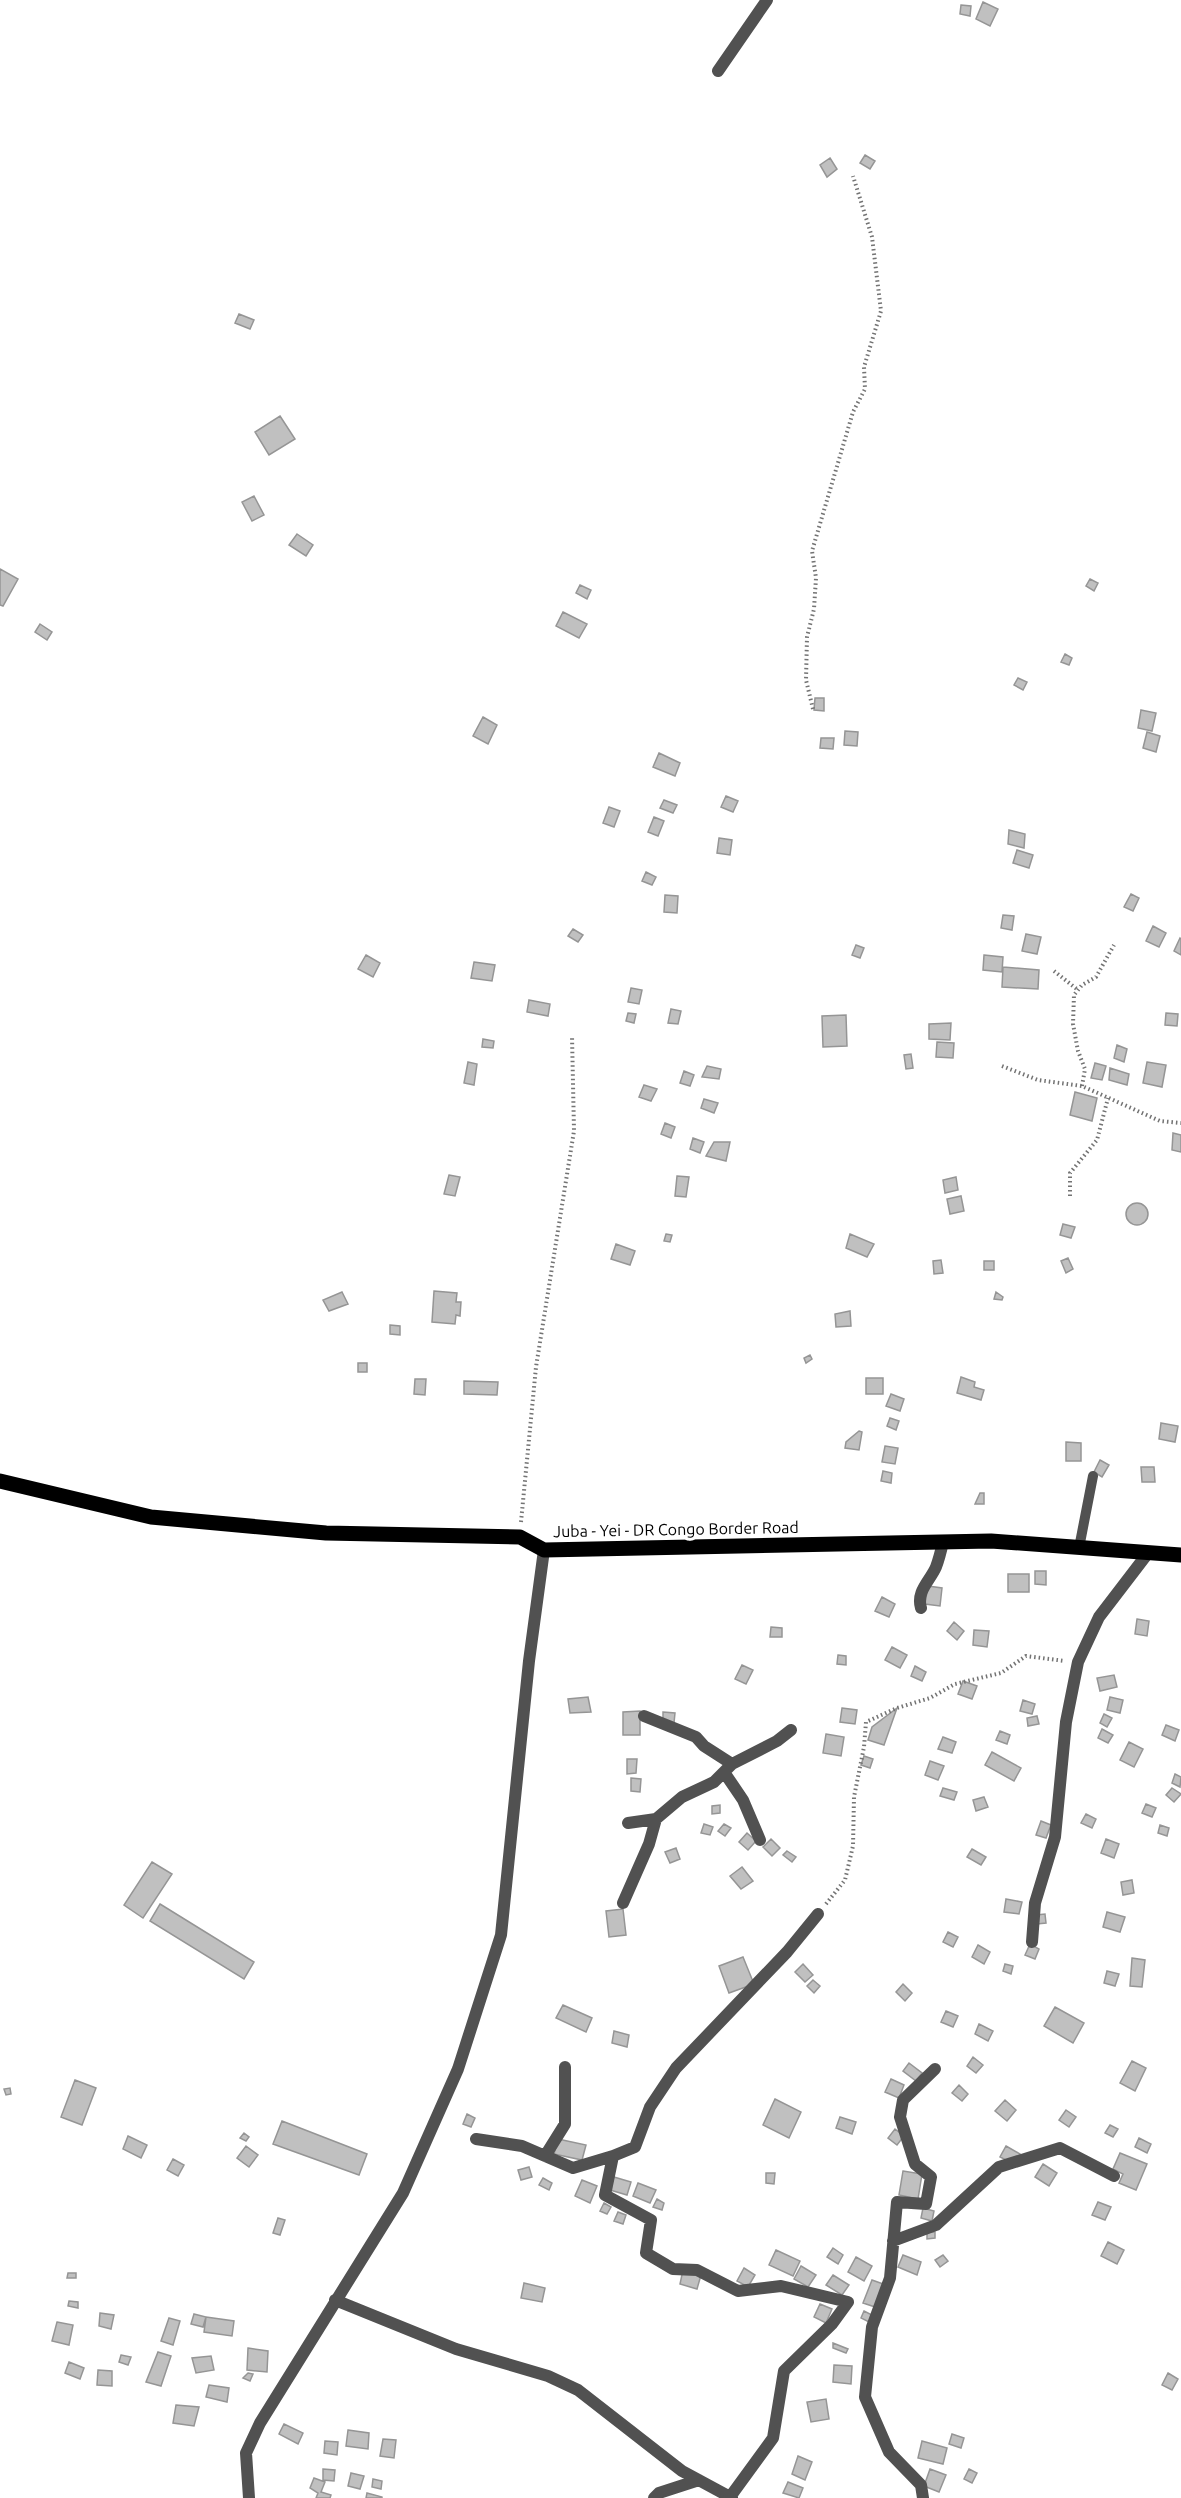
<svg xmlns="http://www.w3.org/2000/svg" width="1181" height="2498" viewBox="0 0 1181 2498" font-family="Ubuntu,sans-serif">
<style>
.building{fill:#c0c0c0;stroke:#959595;stroke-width:1.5}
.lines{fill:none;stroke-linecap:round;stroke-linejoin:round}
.path{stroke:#737373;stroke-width:4;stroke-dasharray:1.5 3;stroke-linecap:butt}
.lane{stroke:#515151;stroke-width:10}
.street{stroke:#515151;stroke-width:12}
.primary{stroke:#000;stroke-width:15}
.labels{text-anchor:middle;stroke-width:6;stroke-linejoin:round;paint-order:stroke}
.street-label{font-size:16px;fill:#000;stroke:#fff}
</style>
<rect width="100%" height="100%" fill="#fff"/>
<path class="building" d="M983,2L998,9L990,26L976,19Z
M961,5L971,6L970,16L960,14Z
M865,155L875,161L870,169L860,163Z
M830,158L837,169L827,177L820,165Z
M239,314L254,320L250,329L235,323Z
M280,416L295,439L269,455L255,432Z
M254,496L264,515L252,521L242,502Z
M297,534L313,545L306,556L289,545Z
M0,569L18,579L3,606L0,605Z
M1090,579L1098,583L1094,591L1086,586Z
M580,585L591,590L587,599L576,593Z
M563,612L587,624L579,638L556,626Z
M40,624L52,632L47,640L35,632Z
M1065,654L1072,658L1069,665L1061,662Z
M1018,678L1027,682L1023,690L1014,685Z
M815,698H824V711L814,710Z
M1141,710L1156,713L1152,731L1138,728Z
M483,717L497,725L488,744L473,736Z
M845,731L858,732L857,746L844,745Z
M1147,732L1160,736L1156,752L1143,748Z
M821,738H834L833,749L820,748Z
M659,753L680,763L675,776L653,767Z
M726,796L738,801L733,812L721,807Z
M664,800L677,805L673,813L660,808Z
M609,807L620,811L614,827L603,823Z
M654,817L664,821L658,836L648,832Z
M1009,830L1025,834L1024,848L1008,844Z
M719,838L732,840L730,855L717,853Z
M1017,850L1033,855L1029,868L1013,863Z
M646,872L656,877L652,885L642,881Z
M1131,894L1139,898L1133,911L1124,907Z
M665,895L678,896L677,913L664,912Z
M1003,915L1014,916L1012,930L1001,928Z
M1153,926L1166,933L1159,947L1146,941Z
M573,929L583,935L578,942L568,936Z
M1026,934L1041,937L1037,954L1022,951Z
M1180,938L1181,939V955L1174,951Z
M856,945L864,948L860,958L852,955Z
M366,955L380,963L373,977L358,969Z
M984,955L1003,957L1002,972L983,970Z
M474,962L495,965L492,981L471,978Z
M1003,967L1039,970L1038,989L1002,987Z
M631,988L642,990L639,1004L628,1002Z
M529,1000L550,1004L548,1016L527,1012Z
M671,1009L681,1011L678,1024L668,1023Z
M628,1013L636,1014L634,1023L626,1021Z
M1166,1013L1178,1014L1177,1026L1165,1025Z
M846,1015L847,1046L823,1047L822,1016Z
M951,1023L950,1040L929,1039V1024Z
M483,1039L494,1041L493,1048L482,1047Z
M937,1042L954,1043L953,1058L936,1057Z
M1117,1045L1127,1049L1124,1062L1114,1058Z
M911,1054L913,1068L906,1069L904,1055Z
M468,1062L477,1064L474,1085L464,1083Z
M1147,1062L1166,1065L1162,1087L1143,1083Z
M1095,1063L1106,1066L1102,1080L1091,1078Z
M707,1066L721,1069L719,1079L702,1077Z
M1110,1068L1129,1074L1127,1085L1109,1080Z
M684,1071L694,1075L690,1086L680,1083Z
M644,1085L657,1089L651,1101L639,1097Z
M1075,1092L1097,1098L1092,1121L1070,1115Z
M704,1099L718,1103L714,1113L701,1108Z
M665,1123L675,1127L671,1138L661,1134Z
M1173,1133L1181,1135V1152L1172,1150Z
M693,1138L704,1142L700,1153L690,1149Z
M714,1142H730L726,1161L706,1156Z
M449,1175L460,1177L455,1196L444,1194Z
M677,1176L689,1177L686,1197L675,1196Z
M956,1177L958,1190L945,1193L943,1180Z
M961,1196L964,1211L950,1214L947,1199Z
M1126 1214a11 11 0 1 1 22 0a11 11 0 1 1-22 0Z
M1063,1224L1075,1227L1071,1238L1060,1235Z
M666,1234L672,1235L670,1242L664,1241Z
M850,1234L874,1244L867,1257L846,1248Z
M616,1244L635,1251L630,1265L611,1259Z
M1068,1258L1073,1269L1066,1273L1061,1261Z
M941,1260L943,1273L934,1274L933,1261Z
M984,1261H994V1270H984Z
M434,1291L457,1293L456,1302H461L460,1316L456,1315L455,1324L432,1322Z
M342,1292L348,1304L329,1311L323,1300Z
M996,1292L1003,1297L1002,1300L994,1299Z
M850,1311L851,1326L836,1327L835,1314Z
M390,1325L400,1326V1335L390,1334Z
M810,1355L812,1359L806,1363L804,1358Z
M358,1363H367V1372H358Z
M961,1377L975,1382L974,1387L984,1390L981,1400L957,1393Z
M866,1378H883V1394H866Z
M415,1379H426L425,1395L414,1394Z
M464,1381L498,1382L497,1395L464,1394Z
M891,1394L904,1399L900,1411L886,1406Z
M890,1418L899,1421L896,1430L887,1426Z
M1161,1423L1178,1426L1175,1442L1159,1439Z
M859,1431L862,1432L859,1450L845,1448L846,1442Z
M1066,1442L1081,1443V1461H1066Z
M885,1446L898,1448L895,1464L882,1462Z
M1100,1460L1109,1465L1102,1477L1094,1472Z
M1141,1467H1154L1155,1482H1142Z
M883,1471L892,1473L891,1483L881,1481Z
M980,1493H984V1504H975Z
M1035,1571H1046V1585L1035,1584Z
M1008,1574H1029V1592H1008Z
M928,1586L942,1588L940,1606L925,1604Z
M882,1597L895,1604L889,1617L875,1611Z
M1137,1619L1149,1621L1147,1636L1135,1634Z
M954,1622L964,1631L957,1640L947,1631Z
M771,1627L782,1628V1637H770Z
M974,1630L989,1631L987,1647L973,1645Z
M892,1647L907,1655L900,1668L885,1660Z
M838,1655L846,1656V1665L837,1664Z
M742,1665L753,1670L746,1684L735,1679Z
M915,1666L926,1672L922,1681L911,1676Z
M1114,1675L1117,1687L1100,1691L1097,1678Z
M963,1681L977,1686L972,1699L958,1694Z
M588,1697L591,1712L570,1713L568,1699Z
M1110,1697L1123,1700L1120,1713L1107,1710Z
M1023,1700L1035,1704L1032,1714L1020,1711Z
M842,1708L857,1710L855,1724L840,1722Z
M897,1708L884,1745L868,1740L872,1727Z
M640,1711V1735H623V1712Z
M663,1712L675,1713L674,1723H663Z
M1104,1714L1112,1718L1107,1727L1100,1723Z
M1037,1716L1039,1724L1028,1726L1027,1718Z
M1166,1725L1179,1730L1175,1741L1162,1735Z
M1102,1729L1113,1735L1108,1743L1098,1738Z
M1000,1731L1010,1735L1007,1744L996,1740Z
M826,1734L844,1737L841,1756L823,1753Z
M943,1737L956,1742L952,1753L938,1749Z
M1129,1742L1143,1749L1134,1767L1120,1760Z
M992,1752L1021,1768L1014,1781L985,1765Z
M864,1756L873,1759L870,1768L861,1765Z
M627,1759H637L636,1773L627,1774Z
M930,1761L944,1766L938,1780L925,1775Z
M1175,1774L1181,1777L1180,1787L1172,1783Z
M631,1778L641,1779L640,1792L631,1791Z
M943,1788L957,1792L954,1800L940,1796Z
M1172,1788L1181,1794L1174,1802L1166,1795Z
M984,1797L988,1807L976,1811L973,1800Z
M1146,1804L1156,1808L1152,1817L1142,1813Z
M720,1805V1813L712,1814V1806Z
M1086,1814L1096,1819L1092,1828L1081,1823Z
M1041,1821L1051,1825L1046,1838L1036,1835Z
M704,1824L713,1827L710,1835L701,1833Z
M724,1824L731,1828L725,1836L718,1831Z
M1160,1825L1169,1828L1167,1836L1158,1833Z
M747,1833L756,1841L748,1850L739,1842Z
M771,1839L780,1848L772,1856L763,1847Z
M1106,1839L1119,1844L1114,1858L1101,1853Z
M676,1848L680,1859L670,1863L665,1852Z
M972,1849L986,1857L981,1865L967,1857Z
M787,1851L796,1857L792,1862L783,1855Z
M152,1862L172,1874L143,1918L124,1905Z
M742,1867L753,1881L741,1889L730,1876Z
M1132,1880L1134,1893L1123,1895L1121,1882Z
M1006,1899L1022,1902L1019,1914L1004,1912Z
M160,1904L254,1962L244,1979L150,1921Z
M623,1909L626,1935L609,1937L606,1911Z
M1107,1912L1125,1917L1120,1932L1103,1927Z
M1045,1914L1046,1923L1037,1924L1036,1915Z
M948,1932L958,1937L953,1947L943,1942Z
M1030,1944L1039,1949L1035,1959L1025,1955Z
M978,1945L990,1952L984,1964L972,1957Z
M743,1957L754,1984L729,1993L719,1966Z
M1132,1958L1145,1960L1142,1987L1130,1986Z
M803,1964L813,1975L805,1982L795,1972Z
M1005,1964L1013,1966L1011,1974L1003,1971Z
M1107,1971L1119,1974L1115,1986L1104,1983Z
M813,1980L820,1986L814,1993L807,1986Z
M903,1984L912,1993L905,2001L896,1992Z
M563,2005L592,2018L586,2032L556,2018Z
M1055,2007L1084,2023L1073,2043L1044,2026Z
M946,2011L958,2016L953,2027L941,2022Z
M979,2024L993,2031L988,2041L975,2034Z
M614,2031L629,2035L627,2047L612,2043Z
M973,2057L983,2065L976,2073L967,2066Z
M1132,2061L1146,2068L1135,2091L1120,2083Z
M909,2063L922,2073L916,2081L903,2071Z
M891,2079L904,2085L899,2098L885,2092Z
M75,2080L96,2088L82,2125L61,2117Z
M959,2085L968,2094L962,2101L952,2093Z
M10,2088L11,2094L6,2095L4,2089Z
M775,2099L801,2112L789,2138L763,2125Z
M1005,2100L1016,2110L1007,2121L995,2111Z
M1066,2110L1076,2117L1069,2127L1059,2120Z
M467,2114L475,2118L471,2127L463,2124Z
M840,2117L856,2122L852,2134L836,2128Z
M282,2121L367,2154L359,2175L273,2144Z
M1110,2125L1118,2129L1113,2137L1105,2133Z
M895,2129L904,2136L897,2145L888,2138Z
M244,2133L249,2137L246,2141L240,2138Z
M128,2136L147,2145L141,2158L123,2149Z
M1139,2138L1151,2144L1147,2153L1135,2147Z
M558,2139L586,2145L582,2160L554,2154Z
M246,2146L258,2155L249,2167L237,2158Z
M1006,2146L1020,2154L1014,2164L1000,2157Z
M1120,2153L1147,2164L1136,2190L1119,2183L1123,2174L1113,2169Z
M173,2159L184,2165L178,2176L167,2170Z
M1043,2164L1057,2173L1049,2186L1035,2177Z
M529,2167L532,2177L521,2180L518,2170Z
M903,2171L922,2174L918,2199L899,2195Z
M766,2173H775L774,2184L766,2183Z
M614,2177L631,2182L627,2195L610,2190Z
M543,2178L552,2183L549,2190L539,2185Z
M582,2180L597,2186L590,2203L575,2196Z
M638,2183L656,2190L650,2203L633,2196Z
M657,2199L664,2203L662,2210L653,2207Z
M1098,2202L1111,2207L1105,2220L1092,2215Z
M604,2203L611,2207L607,2214L600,2211Z
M923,2208L934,2211L932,2221L921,2218Z
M618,2212L626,2215L623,2224L614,2221Z
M278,2218L285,2220L280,2235L273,2233Z
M927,2232H935V2238L927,2239Z
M1108,2242L1124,2250L1117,2264L1101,2256Z
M833,2248L843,2255L838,2264L827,2257Z
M776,2250L800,2261L793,2276L769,2265Z
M903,2255L921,2262L917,2275L898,2267Z
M943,2255L948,2261L940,2267L935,2260Z
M856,2257L872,2266L864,2281L848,2272Z
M801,2266L816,2275L808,2287L794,2279Z
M744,2268L755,2275L748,2287L737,2281Z
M683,2270L701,2275L697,2289L680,2284Z
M68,2273H76V2278H67Z
M833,2275L849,2285L842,2295L826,2285Z
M872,2280L886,2285L878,2308L863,2303Z
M524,2283L545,2288L542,2302L521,2298Z
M69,2301L78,2302V2308L68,2306Z
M820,2304L832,2309L826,2323L814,2317Z
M864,2311L872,2315L869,2322L861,2318Z
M100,2313L114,2315L111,2329L99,2326Z
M194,2314L206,2317L203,2327L191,2324Z
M206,2317L234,2321L232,2336L204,2332Z
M169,2318L180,2321L173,2345L161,2341Z
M57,2322L73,2325L69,2345L52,2341Z
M833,2343L848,2349L846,2353L833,2348Z
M248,2348L268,2351L267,2372L247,2370Z
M158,2352L171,2356L161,2386L146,2382Z
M121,2355L131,2357L128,2365L119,2362Z
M211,2356L214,2370L196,2373L192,2358Z
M69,2362L84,2368L80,2379L65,2373Z
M834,2365L852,2366L851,2384L833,2382Z
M98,2370L112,2371V2386L97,2385Z
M248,2373L253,2374L250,2381L243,2378Z
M1168,2373L1178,2379L1172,2390L1162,2385Z
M209,2385L229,2388L227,2402L206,2397Z
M826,2399L829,2419L811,2422L807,2402Z
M176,2405L199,2407L194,2426L173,2423Z
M284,2424L303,2433L298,2444L279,2434Z
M348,2430L369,2433L368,2449L346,2446Z
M952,2434L964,2438L961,2448L949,2444Z
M383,2439L396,2440L394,2458L380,2456Z
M325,2441L338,2442L337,2455L324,2453Z
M922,2441L947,2448L943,2464L918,2458Z
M798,2456L812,2462L805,2480L792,2474Z
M323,2469L335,2470L334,2481L323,2480Z
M930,2469L946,2475L939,2492L924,2486Z
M969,2469L977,2473L972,2483L964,2479Z
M351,2473L364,2476L360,2489L348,2486Z
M314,2478L325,2482L321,2492L331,2495L330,2498H316L318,2493L310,2488Z
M373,2479L382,2481L381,2489L372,2487Z
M788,2482L803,2488L799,2498L783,2493Z
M367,2493L382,2497V2498H366Z"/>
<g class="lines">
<path class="path" d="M813,709L806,680L807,637L814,609L816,578L812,551L853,412L865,389L864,367L881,311L872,237L853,176
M1054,971L1078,990
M1002,1066L1038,1080L1082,1086L1160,1121L1181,1123
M1082,1086L1085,1069L1078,1051L1073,1024L1074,995L1082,985L1096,977L1114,945
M1070,1196V1173L1097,1140L1108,1098
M521,1522L536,1367L574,1131L572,1036
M826,1904L845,1880L853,1846L854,1797L864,1747L866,1722L897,1708L930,1698L955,1684L1001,1673L1026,1656L1065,1661"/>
<path class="lane" d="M1079,1548L1093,1476"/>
<path class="street" d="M718,71L767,0
M921,1608C916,1591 930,1581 936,1567C939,1559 941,1551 943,1542
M644,1716L696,1737L704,1746L732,1764
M724,1772L743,1800L760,1840
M628,1823L656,1819L682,1797L714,1782L732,1764L777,1741L791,1730
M623,1903L649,1844L656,1819
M1032,1942L1035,1903L1055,1837L1066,1722L1078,1662L1099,1617L1148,1553
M476,2139L522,2146L573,2168L613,2156L605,2195L651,2220L646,2253L673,2269L697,2270L738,2291L781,2286L848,2302L832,2324L784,2371L773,2438L730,2497
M545,2156L565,2124V2067
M613,2156L635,2147L650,2107L676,2068L787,1952L818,1914
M893,2241L936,2225L999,2167L1060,2148L1114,2176
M335,2300L456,2349L548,2376L578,2390L682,2471L732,2498
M249,2498L246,2453L260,2423L403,2193L458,2069L501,1935L529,1661L544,1550
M654,2498L659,2493L699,2480
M923,2498L921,2485L889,2452L865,2397L872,2327L890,2278L897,2202L926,2204L931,2177L915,2164L900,2117L903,2100L935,2069"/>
<path class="primary" d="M0,1481L151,1517L326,1533L520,1537L544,1550L991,1541L1181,1555"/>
</g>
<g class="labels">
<g class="street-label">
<text transform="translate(676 1529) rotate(-1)" y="6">Juba - Yei - DR Congo Border Road</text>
</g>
</g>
</svg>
